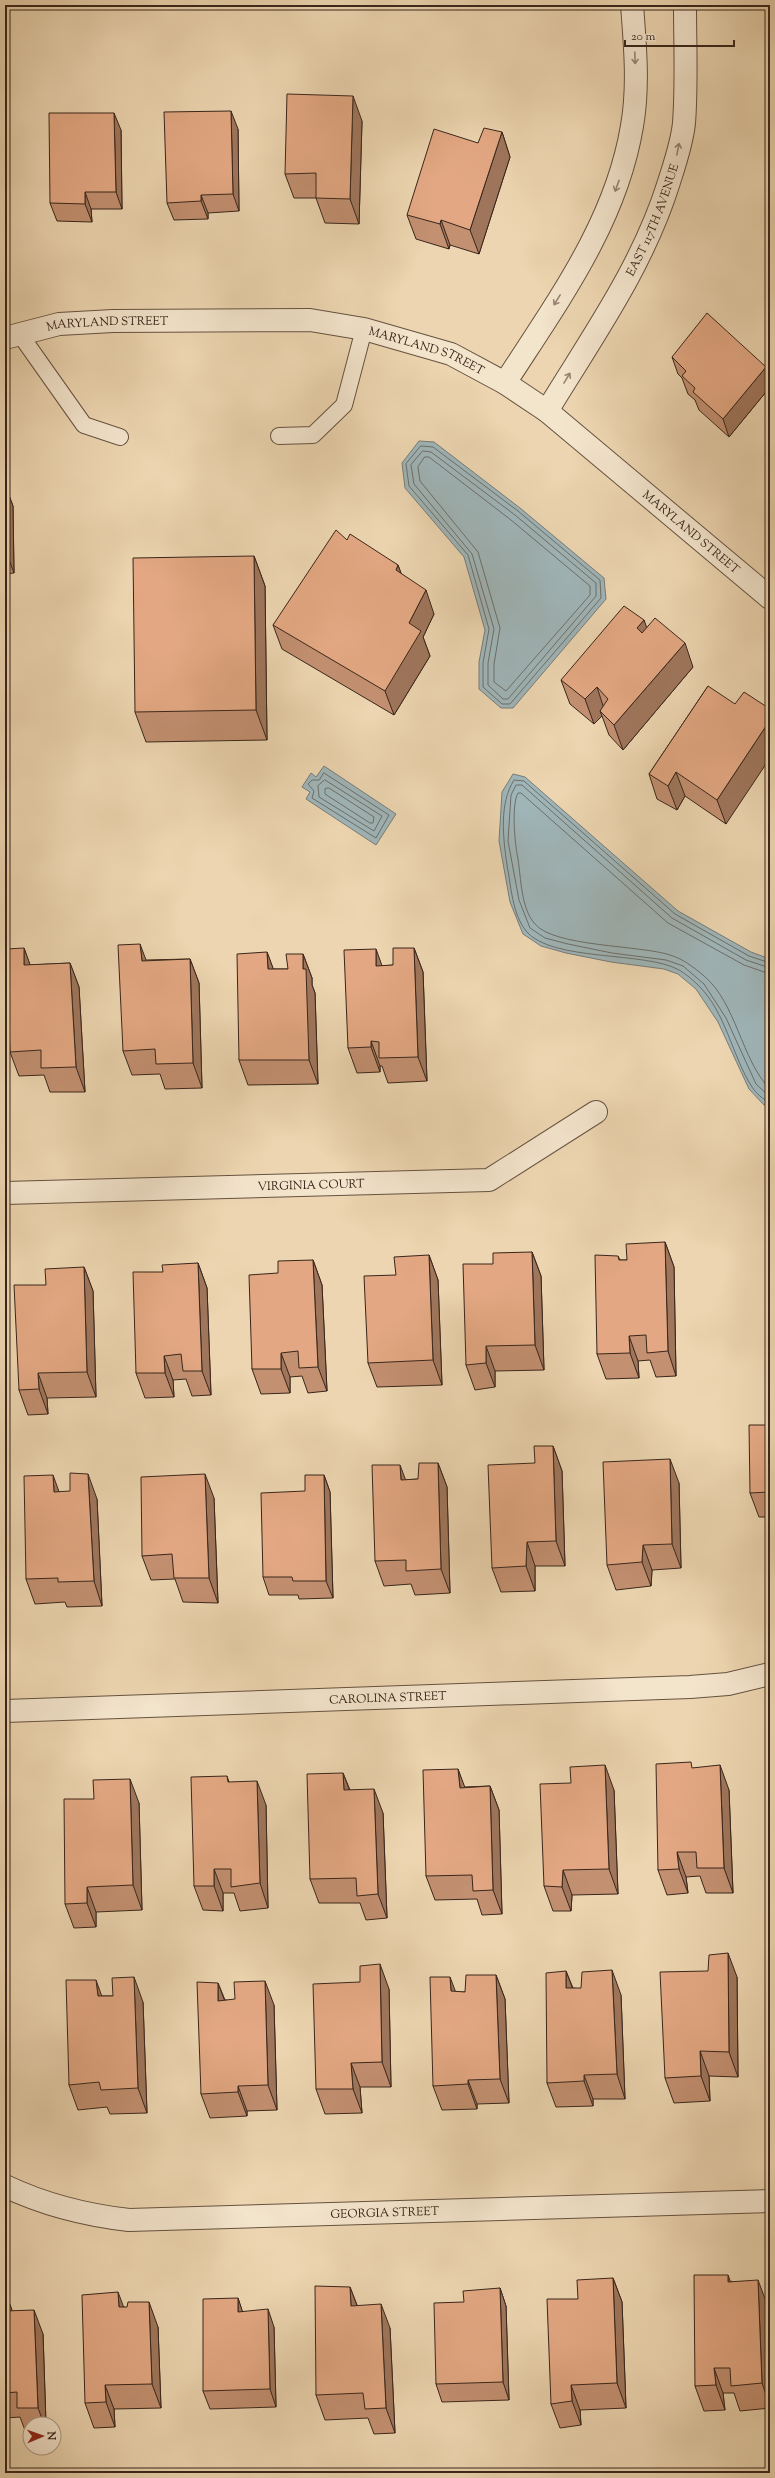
<svg xmlns="http://www.w3.org/2000/svg" width="775" height="2478" viewBox="0 0 775 2478" font-family="'Sorts Mill Goudy',serif">
<style>
.water{fill:#9fb5b8;stroke:#767c79}
.lines{fill:none;stroke-linecap:round;stroke-linejoin:round}
.shore{stroke:#6c6e6a;stroke-width:1}
.service-casing{stroke:#665240;stroke-width:18}
.minor-casing{stroke:#665240;stroke-width:24}
.service{stroke:#f3e4cc;stroke-width:16}
.minor{stroke:#f3e4cc;stroke-width:22}
.wall{fill:#c39071;stroke:#39261b}
.shaded-wall{fill:#9f765c;stroke:#39261b}
.building{fill:#e3a883;stroke:#39261b}
.oneway{stroke:#968574}
.labels{text-anchor:middle;stroke-width:4;stroke-linejoin:round;paint-order:stroke}
.street-label{font-size:12px;fill:#39261b;stroke:#f3e4cc}
</style>
<rect width="100%" height="100%" fill="#ecd5b0"/>
<filter id="stains"><feTurbulence type="fractalNoise" baseFrequency=".005" numOctaves="4"/><feColorMatrix values="0 0 0 0 .2 0 0 0 0 .09 0 0 0 0 .02 0 0 0 .5 -.17"/></filter>
<radialGradient id="worn" r=".72"><stop offset=".6" stop-color="#630" stop-opacity="0"/><stop offset="1" stop-color="#630" stop-opacity=".3"/></radialGradient>
<path class="water" d="M419,441L434,442L520,508L604,578L606,599L513,708H501L479,689V662L485,630L464,557L405,488L402,463Z
M324,766L396,814L376,845L306,799L310,792L302,787L311,773L316,777Z
M513,774L525,777L678,911L751,952L770,959V1106L764,1105L749,1089L718,1022L696,989L678,974L664,969L611,962L566,953L541,946L523,934L510,902L499,841L502,792Z"/>
<g class="lines">
<path class="shore" d="M421,446L433,447L518,511L600,580L601,598L510,704H502L483,687V663L489,629L468,555L409,486L406,464Z
M423,451L431,452L515,515L596,583V596L508,699H503L488,685V663L494,629L472,554L414,484L411,465Z
M425,457H429L511,520L590,586V595L506,691L494,682V664L500,628L478,552L420,481L418,467Z
M324,773L389,815L376,838L312,798L314,791L308,784L312,780H319Z
M325,780L382,816L374,831L319,797L318,786Z
M329,788L374,817L373,823H370L325,794V789Z
M770,963L749,956L675,914L524,781L514,780C499,804 503,837 507,865C511,885 512,914 526,931C551,962 646,951 679,970C686,974 693,980 698,985C726,1012 732,1056 752,1087C755,1092 764,1101 770,1102
M770,968L746,960L672,918L522,785H516L511,795L508,841L519,900L530,928L545,938L568,944L612,953L666,960L683,966L704,984L726,1018L756,1084L770,1097
M770,974L744,965L668,923L521,793H518C511,806 515,845 518,859C521,878 521,909 535,924C554,947 640,945 670,955C683,959 692,966 703,975C737,1003 741,1060 770,1089"/>
<g class="service-casing">
<path id="service" d="M19,333L84,425L120,437
M279,436L313,435L344,405L364,329"/>
</g>
<g class="minor-casing">
<g id="minor">
<path id="s1" d="M5,338L59,324L113,321L310,320L364,329L451,354L505,383L547,411L770,598"/>
<path d="M505,383C557,302 616,223 632,126C639,86 635,45 632,5"/>
<path id="s2" d="M547,411C592,337 643,266 669,182C675,163 682,143 684,123C687,84 685,44 685,5"/>
<path id="s3" d="M5,1193L489,1180L596,1112"/>
<path id="s4" d="M5,1711L690,1687L728,1684L770,1674"/>
<path id="s5" d="M5,2186C45,2205 85,2215 129,2220L770,2201"/>
</g>
</g>
<use href="#service" class="service"/>
<use href="#minor" class="minor"/>
</g>
<path class="wall" d="M362,121L359,224L325,223L316,198H294L285,174Z
M5,127L7,133L8,231H5Z
M238,129L239,211L208,213V219L174,220L167,203Z
M121,130L122,209H91L92,222L57,221L50,203Z
M502,132L510,157L479,254L450,245L449,249L416,239L407,215L478,143Z
M672,357L766,367L770,377V387L729,437L699,410L695,400L688,394L682,378L678,374Z
M5,485L13,506L14,573L5,574Z
M347,540L398,565L401,573L434,614L423,637L430,656L394,715L282,649L273,625Z
M254,556L265,586L267,740L146,742L135,712Z
M644,620L646,628L693,667L623,750L609,735L602,716L594,724L570,704L561,680Z
M708,686L726,824L685,796L677,810L657,799L649,774Z
M24,948L30,965L70,963L79,987L85,1092H50L44,1075L19,1076L10,1052Z
M414,948L423,972L427,1081L388,1083L382,1066H380V1072L357,1073L348,1048L382,966L393,965Z
M267,952L273,969H288L303,954L312,978V985L315,993L318,1084L248,1085L239,1060Z
M190,959L199,983L202,1088L165,1089L160,1074L132,1075L123,1051L146,960Z
M665,1242L674,1267L676,1376L656,1377L650,1360L638,1361L639,1378L606,1379L597,1354L618,1256L620,1260H627Z
M532,1252L541,1276L544,1370L495,1371V1387L475,1390L466,1365L493,1264Z
M429,1255L438,1280L442,1385L377,1387L368,1363L396,1275Z
M313,1260L322,1285L327,1391L308,1393L302,1376L290,1377V1393L261,1394L252,1369L278,1273Z
M198,1263L207,1288L211,1395L192,1396L186,1379L173,1380L174,1397L145,1398L136,1373L163,1272Z
M84,1267L93,1291L96,1397L47,1398L48,1414L28,1415L19,1390L46,1285Z
M770,1425V1517H759L750,1493Z
M553,1446L562,1471L565,1566H535V1591L501,1592L492,1568L535,1463Z
M438,1463L447,1487L450,1593L415,1595L411,1584L384,1586L375,1561L405,1480L418,1479Z
M324,1475L330,1492L333,1598L299,1599L298,1595H269L263,1577L305,1491Z
M679,1483L681,1568L652,1570L651,1586L616,1590L607,1565Z
M59,1492L97,1499L102,1606L67,1607L65,1602L35,1604L26,1579Z
M214,1498L218,1603L183,1602L175,1579L151,1580L142,1556Z
M693,1768L729,1790L733,1893H706L700,1876L686,1877L688,1893L667,1895L658,1870Z
M458,1769L464,1787L490,1786L499,1810L502,1914L482,1915L477,1899L435,1900L426,1876Z
M343,1773L350,1790L383,1813L387,1918L366,1920L360,1903H319L310,1879Z
M227,1776L229,1782L266,1805L268,1908L240,1911L234,1893H223V1911L203,1910L194,1886Z
M614,1790L618,1894L572,1895L571,1911H553L544,1886Z
M139,1803L142,1910L96,1912V1927L74,1928L65,1904Z
M566,1971L573,1988L621,1995L625,2099H593V2106L556,2107L547,2083Z
M496,1975L505,1999L509,2103L477,2104V2109L442,2110L433,2086L456,1992H465Z
M737,1977L738,2077L709,2076L710,2101L674,2103L665,2078Z
M218,1983L225,2000L274,2005L277,2110L247,2111V2116L210,2118L201,2094Z
M389,1989L391,2087H360L362,2113L325,2114L316,2089Z
M102,1996H113L143,2002L147,2113L110,2114L107,2107L78,2110L69,2085Z
M613,2278L622,2302L626,2408L580,2410L581,2425L560,2428L551,2404L578,2299Z
M731,2281L767,2304L770,2408L740,2411L734,2393H723L725,2410L704,2411L695,2386Z
M350,2287L357,2305L390,2328L395,2433L374,2434L368,2418L325,2420L316,2395Z
M500,2288L506,2306L509,2400L442,2402L436,2384L464,2302Z
M5,2291L12,2311L43,2334L46,2424H30V2432L26,2433L20,2417L5,2418Z
M238,2298L242,2311L274,2327L276,2407L210,2409L203,2391Z
M124,2307L158,2327L161,2408L114,2409L115,2427L94,2428L85,2403Z"/>
<path class="shaded-wall" d="M353,96L362,121L359,224L350,199Z
M231,111L238,129L239,211L233,194Z
M114,113L121,130L122,209L116,192Z
M5,127L7,133L8,231L5,223Z
M502,132L510,157L479,254L470,230Z
M85,192L91,209L92,222L85,204Z
M201,195L208,213V219L201,201Z
M441,220L450,245L449,249L440,224Z
M766,367L770,377V387L729,437L723,419Z
M5,485L13,506L14,573L5,549Z
M254,556L265,586L267,740L256,710Z
M398,565L407,590L396,570Z
M426,590L434,614L423,637L430,656L394,715L385,691L409,623Z
M644,620L653,645L637,628Z
M685,643L693,667L623,750L614,725Z
M597,687L605,712L600,711L602,716L594,724L585,699Z
M770,720V758L726,824L717,800Z
M676,772L685,796L677,810L668,786Z
M140,944L149,968L142,961Z
M24,948L33,973L24,965Z
M414,948L423,972L427,1081L418,1057Z
M376,949L385,974L376,966Z
M267,952L276,976L268,969Z
M303,954L312,978V985L315,993L318,1084L309,1060L303,969Z
M190,959L199,983L202,1088L193,1063Z
M70,963L79,987L85,1092L76,1067Z
M371,1041L380,1066V1072L371,1047Z
M665,1242L674,1267L676,1376L668,1351Z
M532,1252L541,1276L544,1370L535,1345Z
M429,1255L438,1280L442,1385L433,1360Z
M313,1260L322,1285L327,1391L318,1367Z
M198,1263L207,1288L211,1395L202,1371Z
M84,1267L93,1291L96,1397L87,1372Z
M629,1336L638,1361L639,1378L630,1353Z
M486,1346L495,1371V1387L486,1363Z
M281,1353L290,1377V1393L281,1369Z
M164,1356L173,1380L174,1397L165,1373Z
M38,1373L47,1398L48,1414L39,1389Z
M553,1446L562,1471L565,1566L556,1541Z
M670,1459L679,1483L681,1568L672,1544Z
M438,1463L447,1487L450,1593L441,1569Z
M400,1465L409,1489L401,1480Z
M88,1474L97,1499L102,1606L94,1581Z
M205,1474L214,1498L218,1603L209,1578Z
M53,1475L62,1500L54,1492Z
M324,1475L330,1492L333,1598L326,1581Z
M527,1542L535,1566V1591L526,1566Z
M643,1545L652,1570L651,1586L642,1562Z
M605,1765L614,1790L618,1894L609,1869Z
M720,1765L729,1790L733,1893L724,1868Z
M458,1769L467,1793L460,1788Z
M343,1773L352,1797L344,1790Z
M130,1779L139,1803L142,1910L133,1885Z
M257,1781L266,1805L268,1908L260,1883Z
M490,1786L499,1810L502,1914L493,1890Z
M374,1789L383,1813L387,1918L378,1894Z
M677,1852L686,1877L688,1893L679,1869Z
M214,1869L223,1893V1911L214,1886Z
M563,1870L572,1895L571,1911L562,1887Z
M87,1887L96,1912V1927L87,1903Z
M728,1953L737,1977L738,2077L729,2052Z
M380,1964L389,1989L391,2087L382,2062Z
M612,1970L621,1995L625,2099L617,2074Z
M566,1971L575,1995L566,1988Z
M496,1975L505,1999L509,2103L500,2079Z
M134,1977L143,2002L147,2113L138,2088Z
M450,1977L459,2001L451,1991Z
M96,1980L105,2005L98,1996Z
M265,1981L274,2005L277,2110L268,2085Z
M218,1983L227,2007L218,2001Z
M700,2051L709,2076L710,2101L701,2076Z
M351,2063L360,2087L362,2113L353,2089Z
M584,2075L593,2099V2106L584,2081Z
M468,2080L477,2104V2109L468,2084Z
M238,2086L247,2111V2116L238,2092Z
M728,2275L737,2299L728,2282Z
M613,2278L622,2302L626,2408L617,2383Z
M758,2280L767,2304L770,2406L762,2383Z
M350,2287L359,2311L351,2306Z
M500,2288L506,2306L509,2400L503,2382Z
M5,2291L12,2310L13,2336L5,2314Z
M118,2292L127,2316L119,2307Z
M238,2298L244,2316L238,2312Z
M149,2302L158,2327L161,2408L152,2384Z
M381,2304L390,2328L395,2433L386,2408Z
M268,2309L274,2327L276,2407L270,2389Z
M34,2310L43,2334L46,2424H44L38,2408Z
M714,2368L723,2393L725,2410L716,2385Z
M105,2385L114,2409L115,2427L106,2402Z
M571,2385L580,2410L581,2425L572,2401Z"/>
<path class="building" d="M287,94L353,96L350,199L316,198V173L285,174Z
M231,111L233,194L201,195V201L167,203L164,112Z
M49,113H114L116,192H85V204L50,203Z
M484,128L502,132L470,230L441,220L440,224L407,215L434,129L478,143Z
M707,313L766,367L723,419L693,392L695,388L682,376L686,371L672,357Z
M336,530L347,540L350,534L398,565L396,570L426,590L409,623L421,631L385,691L273,625Z
M254,556L256,710L135,712L133,558Z
M624,606L644,620L637,628L642,633L655,618L685,643L614,725L600,711L608,699L597,687L585,699L561,680Z
M708,686L735,704L744,692L770,709V720L717,800L676,772L668,786L649,774Z
M140,944L142,961L190,959L193,1063L156,1064L155,1049L123,1051L118,945Z
M24,948V965L70,963L76,1067L41,1068V1050L10,1052L6,949Z
M393,948H414L418,1057L379,1058V1042L371,1041V1047L348,1048L344,950L376,949V966L393,965Z
M267,952L268,969H288L286,954H303V969H306L309,1060H239L237,954Z
M665,1242L668,1351L647,1353L646,1335L629,1336L630,1353L597,1354L595,1255L618,1256L619,1260H627L626,1244Z
M532,1252L535,1345L486,1346V1363L466,1365L463,1264H493V1253Z
M429,1255L433,1360L368,1363L364,1276L396,1275L394,1257Z
M313,1260L318,1367L299,1368L298,1351L281,1353V1369H252L249,1275L278,1273V1261Z
M198,1263L202,1371H183L181,1354L164,1356L165,1373H136L133,1272H163L162,1265Z
M84,1267L87,1372L38,1373L39,1389L19,1390L14,1285H46L45,1269Z
M749,1425H770V1492L750,1493Z
M534,1446H553L556,1541L527,1542L526,1566L492,1568L488,1465L535,1463Z
M670,1459L672,1544L643,1545L642,1562L607,1565L603,1462Z
M419,1463H438L441,1569L406,1571V1560L375,1561L372,1465H400L401,1480L418,1479Z
M70,1473L88,1474L94,1581L58,1582V1578L26,1579L24,1476L53,1475L54,1492L70,1491Z
M205,1474L209,1578H174L172,1554L142,1556L141,1477Z
M305,1475H324L326,1581H293L292,1577H263L261,1493L305,1491Z
M691,1762L692,1768L720,1765L724,1868H697L696,1852H677L679,1869L658,1870L656,1764Z
M605,1765L609,1869L563,1870L562,1887L544,1886L540,1784L571,1783L570,1767Z
M458,1769L460,1788L490,1786L493,1890L473,1891L472,1875L426,1876L423,1770Z
M343,1773L344,1790L374,1789L378,1894L357,1896L356,1878L310,1879L307,1774Z
M227,1776L228,1782L257,1781L260,1883L231,1887V1869H214V1886H194L191,1777Z
M130,1779L133,1885L87,1887V1903L65,1904L64,1799H94L93,1780Z
M728,1953L729,2052L700,2051L701,2076L665,2078L660,1972L708,1971L709,1955Z
M380,1964L382,2062L351,2063L353,2089H316L313,1984L360,1982V1966Z
M612,1970L617,2074L584,2075V2081L547,2083L546,1973L566,1971V1988H581L582,1972Z
M466,1975H496L500,2079L468,2080V2084L433,2086L430,1977H450L451,1991L465,1992Z
M134,1977L138,2088L101,2090L99,2082L69,2085L66,1980H96L98,1996H113L112,1978Z
M265,1981L268,2085L238,2086V2092L201,2094L197,1982L218,1983V2001L235,1999L234,1982Z
M694,2275H728V2282L758,2280L762,2383L731,2386L730,2368H714L716,2385L695,2386Z
M613,2278L617,2383L571,2385L572,2401L551,2404L547,2299H578L577,2280Z
M315,2286L350,2287L351,2306L381,2304L386,2408L365,2409L363,2393L316,2395Z
M500,2288L503,2382L436,2384L434,2303L464,2302L463,2291Z
M118,2292L119,2307H127L128,2302H149L152,2384L105,2385L106,2402L85,2403L82,2295Z
M238,2298V2312L268,2309L270,2389L203,2391V2299Z
M34,2310L38,2408H17V2392L5,2393V2311Z"/>
<defs><path id="oneway-shaft" d="M-6 0H5M1.5-3L5.5 0L1.5 3" fill="none" stroke-width="1.6" stroke-linecap="round" stroke-linejoin="round"/></defs>
<g class="oneway">
<use href="#oneway-shaft" transform="translate(635 58) rotate(88)"/>
<use href="#oneway-shaft" transform="translate(678 149) rotate(-79)"/>
<use href="#oneway-shaft" transform="translate(617 186) rotate(110)"/>
<use href="#oneway-shaft" transform="translate(557 300) rotate(122)"/>
<use href="#oneway-shaft" transform="translate(567 378) rotate(-59)"/>
</g>
<g class="labels">
<g class="street-label">
<text dy="4" stroke="none"><textPath href="#s2" startOffset="219">EAST 117TH AVENUE</textPath></text>
<text dy="4" stroke="none"><textPath href="#s1" startOffset="104">MARYLAND STREET</textPath></text>
<text dy="4" stroke="none"><textPath href="#s1" startOffset="428">MARYLAND STREET</textPath></text>
<text dy="4" stroke="none"><textPath href="#s1" startOffset="752">MARYLAND STREET</textPath></text>
<text dy="4" stroke="none"><textPath href="#s3" startOffset="306">VIRGINIA COURT</textPath></text>
<text dy="4" stroke="none"><textPath href="#s4" startOffset="383">CAROLINA STREET</textPath></text>
<text dy="4" stroke="none"><textPath href="#s5" startOffset="385">GEORGIA STREET</textPath></text>
</g>
</g>
<rect width="775" height="2478" fill="none" stroke="#ecd5b0" stroke-width="20"/>
<rect x="6" y="6" width="763" height="2466" fill="none" stroke="#39261b" stroke-width="2"/>
<rect x="10" y="10" width="755" height="2458" fill="none" stroke="#39261b"/>
<g transform="translate(42 2436) rotate(88)"><circle r="19" fill="#f3e4cc" stroke="#a99885"/>
<path d="M0-3L7 15L0 10L-7 15Z" fill="#8f2418"/>
<text y="-6" font-size="11" font-weight="bold" text-anchor="middle" fill="#39261b">N</text>
</g>
<path d="M625 40v6h109v-6" fill="none" stroke="#39261b" stroke-width="2"/>
<text x="631" y="40" font-size="12" fill="#39261b" stroke="#f3e4cc" stroke-width="3" paint-order="stroke">20 m</text>
<rect width="100%" height="100%" filter="url(#stains)"/>
<rect width="100%" height="100%" fill="url(#worn)"/>
</svg>
